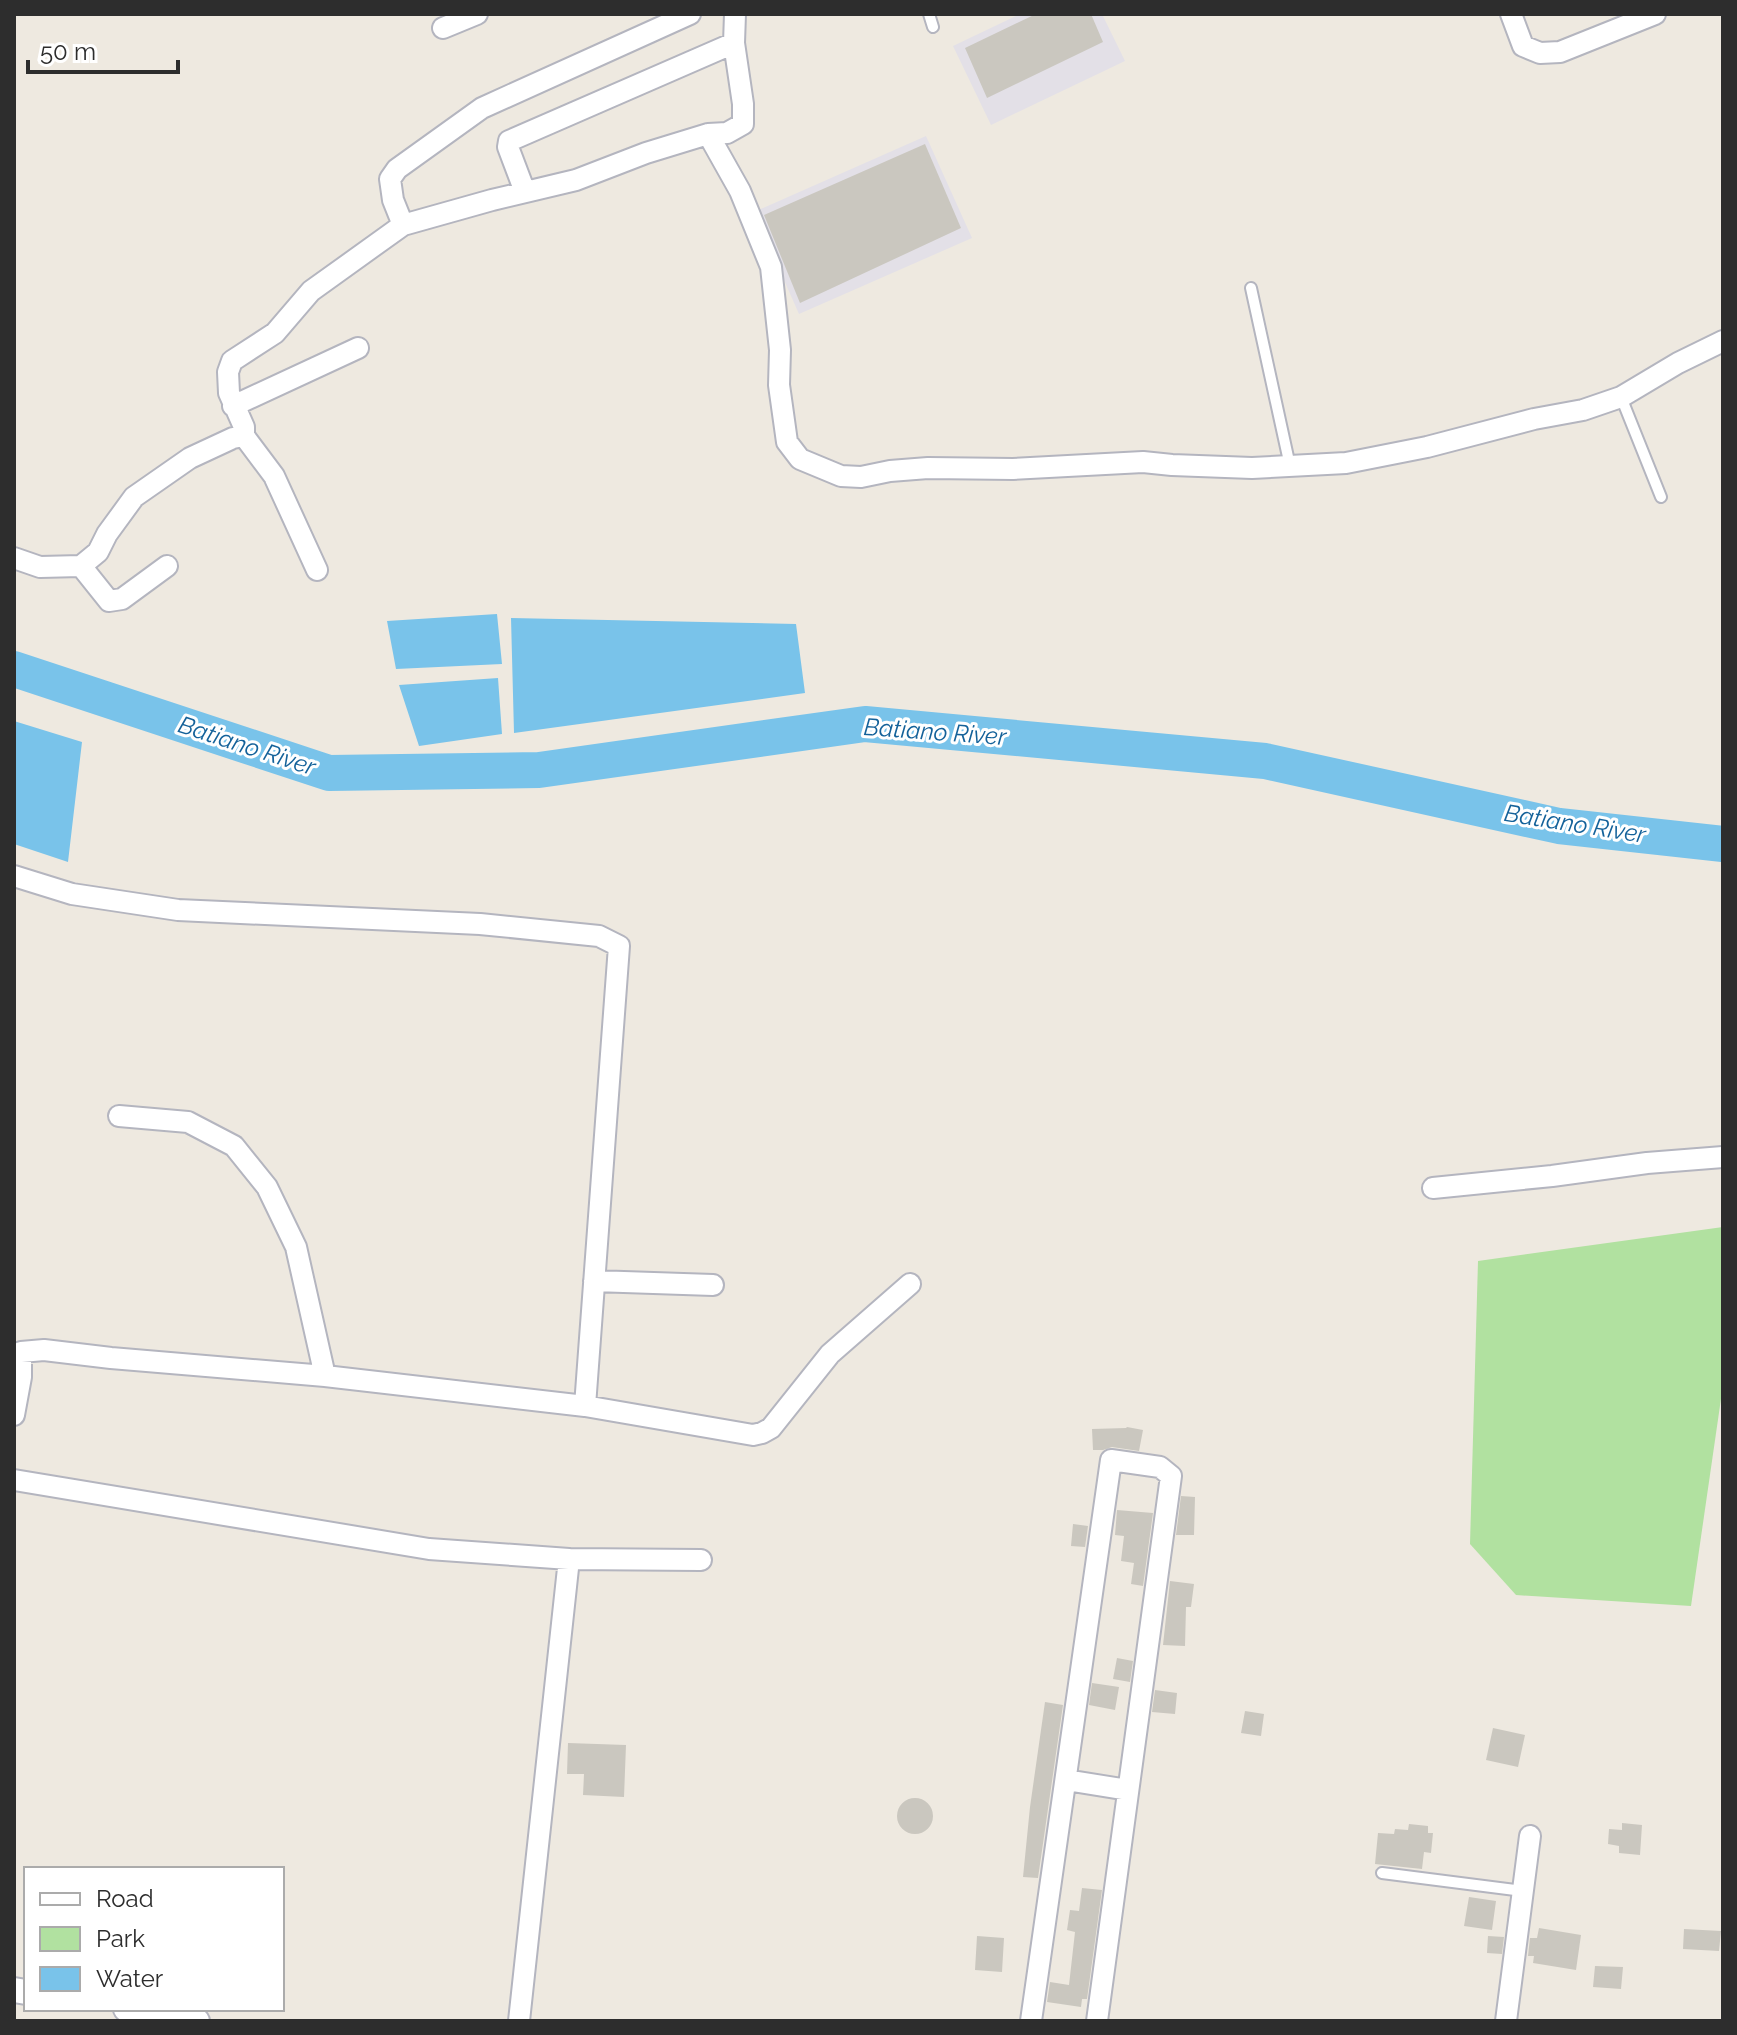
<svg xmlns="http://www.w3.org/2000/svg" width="1737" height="2035" viewBox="0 0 1737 2035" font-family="Raleway,sans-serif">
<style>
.industrial{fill:#e3e0e7}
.green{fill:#b1e1a0}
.water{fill:#79c3ea}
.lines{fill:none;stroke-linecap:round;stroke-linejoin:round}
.river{stroke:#79c3ea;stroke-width:36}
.building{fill:#cac7bf}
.service-casing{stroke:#b4b5bf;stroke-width:14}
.minor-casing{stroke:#b4b5bf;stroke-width:24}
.tertiary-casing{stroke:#b4b5bf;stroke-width:28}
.service{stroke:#fff;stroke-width:10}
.minor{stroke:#fff;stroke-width:20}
.tertiary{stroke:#fff;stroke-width:24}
.labels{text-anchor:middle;stroke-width:6;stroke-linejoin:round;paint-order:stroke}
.water-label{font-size:24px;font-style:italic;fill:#14629a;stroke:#fff}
</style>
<rect width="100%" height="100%" fill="#eee9e0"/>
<path class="industrial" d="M1020,14H1102L1125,61L991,125L953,46Z
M926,136L972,238L799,314L754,212Z"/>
<path class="green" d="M1723,1227V1385L1691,1606L1516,1595L1470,1544L1478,1261Z"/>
<path class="water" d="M497,614L502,664L396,669L387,621Z
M511,618L796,624L805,693L514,733Z
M498,678L502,734L419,746L399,685Z
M14,721L82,742L68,862L14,844Z"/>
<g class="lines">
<path class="river" d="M14,669L329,773L539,770L865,724L1265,761L1559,826L1723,844"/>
</g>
<path class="building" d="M1036,14H1091L1103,42L987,98L965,48Z
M925,144L961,228L800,303L764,215Z
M1127,1427L1143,1430L1139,1451L1112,1447L1103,1450H1093L1092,1429L1126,1428Z
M1181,1496L1195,1497L1194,1535H1176Z
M1117,1510L1153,1513L1143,1586L1131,1584L1134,1563L1121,1561L1124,1536L1115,1535Z
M1073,1524L1088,1526L1085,1547L1071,1546Z
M1170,1581L1194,1584L1191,1607H1186L1185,1646L1163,1645Z
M1117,1658L1133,1661L1130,1682L1113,1679Z
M1092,1683L1119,1687L1115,1710L1089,1705Z
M1155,1690L1177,1693L1175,1714L1152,1712Z
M1045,1702L1063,1705L1038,1878L1023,1877L1030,1807Z
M1245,1711L1264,1714L1261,1736L1241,1733Z
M1493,1728L1525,1735L1518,1767L1486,1760Z
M568,1743L626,1745L624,1797L583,1795L584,1774H567Z
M897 1816a18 18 0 1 1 36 0a18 18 0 1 1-36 0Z
M1622,1823L1642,1825L1640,1855L1619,1853V1846L1608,1844L1609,1829L1622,1830Z
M1409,1824L1428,1826V1833H1433L1431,1853L1424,1852L1422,1869L1375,1864L1378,1833L1394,1834L1395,1829L1408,1830Z
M1082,1888L1102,1890L1087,1999H1082L1081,2007L1047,2002L1050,1982L1069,1985L1075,1932L1067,1930L1070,1910L1079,1911Z
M1469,1897L1496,1901L1492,1930L1464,1926Z
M1539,1928L1581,1935L1576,1970L1533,1963L1534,1956H1528L1530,1938H1537Z
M1684,1929L1721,1931L1719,1951L1683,1949Z
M977,1936L1004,1938L1002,1972L975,1970Z
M1488,1936L1504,1937L1502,1954L1487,1953Z
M1595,1966L1623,1967L1621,1989L1593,1987Z"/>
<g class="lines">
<g class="service-casing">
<path id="service" d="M929,14L933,27
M1251,288L1290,466
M1621,397L1661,497
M1382,1873L1523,1891"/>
</g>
<g class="minor-casing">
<path id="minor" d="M1511,14L1523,46L1540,53L1560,52L1655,14
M443,28L477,14
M734,43L735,14
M708,134L740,191L771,267L780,350L779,385L787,442L800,459L841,476L861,477L890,471L928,468L1013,469L1143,462L1172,465L1252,468L1346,463L1427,447L1534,419L1583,410L1621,397L1678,363L1723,341
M403,225L393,200L390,179L397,169L482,108L690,14
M233,406L358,348
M244,436L274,476L317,570
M14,558L40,567L81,566
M167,566L122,599L109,601L81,566L98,552L107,534L134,497L190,458L233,438L244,436V427L229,393L228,372L232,361L275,333L311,291L403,225L492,200L576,180L646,153L708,134L727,133L743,124V104L734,43L509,141L508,147L525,192
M14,876L72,894L178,910L480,924L599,936L619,946L585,1406
M119,1116L188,1122L234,1146L267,1187L296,1247L325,1376
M1433,1188L1552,1176L1647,1163L1723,1157
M594,1281L713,1285
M14,1415L21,1377V1352L44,1350L111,1358L325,1376L585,1406L753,1435L762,1433L771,1428L830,1354L910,1284
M14,1480L429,1549L569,1559L701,1560
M1066,1780L1128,1790
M519,2021L569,1559
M1031,2021L1111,1460L1160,1467L1171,1476L1097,2021
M1506,2021L1530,1836"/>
</g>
<g class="tertiary-casing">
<path id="tertiary" d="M14,1990L26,1992
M126,2009L197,2021"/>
</g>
<use href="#service" class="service"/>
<use href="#minor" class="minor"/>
<use href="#tertiary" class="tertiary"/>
</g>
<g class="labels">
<g class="water-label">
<text transform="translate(935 732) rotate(4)" y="8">Batiano River</text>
<text transform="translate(247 746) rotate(18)" y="8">Batiano River</text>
<text transform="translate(1575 824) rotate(9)" y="8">Batiano River</text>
</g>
</g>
<rect width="1737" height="2035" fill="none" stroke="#2d2d2d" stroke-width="32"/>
<rect x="24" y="1867" width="260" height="144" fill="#ffffff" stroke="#ababab" stroke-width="2"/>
<rect x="40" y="1893" width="40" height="12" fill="#ffffff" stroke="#ababab" stroke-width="2"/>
<text x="96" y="1907" font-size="24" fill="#2d2d2d">Road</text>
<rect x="40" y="1927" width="40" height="24" fill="#b1e1a0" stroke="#ababab" stroke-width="2"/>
<text x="96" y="1947" font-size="24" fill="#2d2d2d">Park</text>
<rect x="40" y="1967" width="40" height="24" fill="#79c3ea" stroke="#ababab" stroke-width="2"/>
<text x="96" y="1987" font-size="24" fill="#2d2d2d">Water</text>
<path d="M28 60v12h150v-12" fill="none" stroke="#2d2d2d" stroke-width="4"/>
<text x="40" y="60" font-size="24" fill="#2d2d2d" stroke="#ffffff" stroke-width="6" paint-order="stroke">50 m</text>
</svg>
